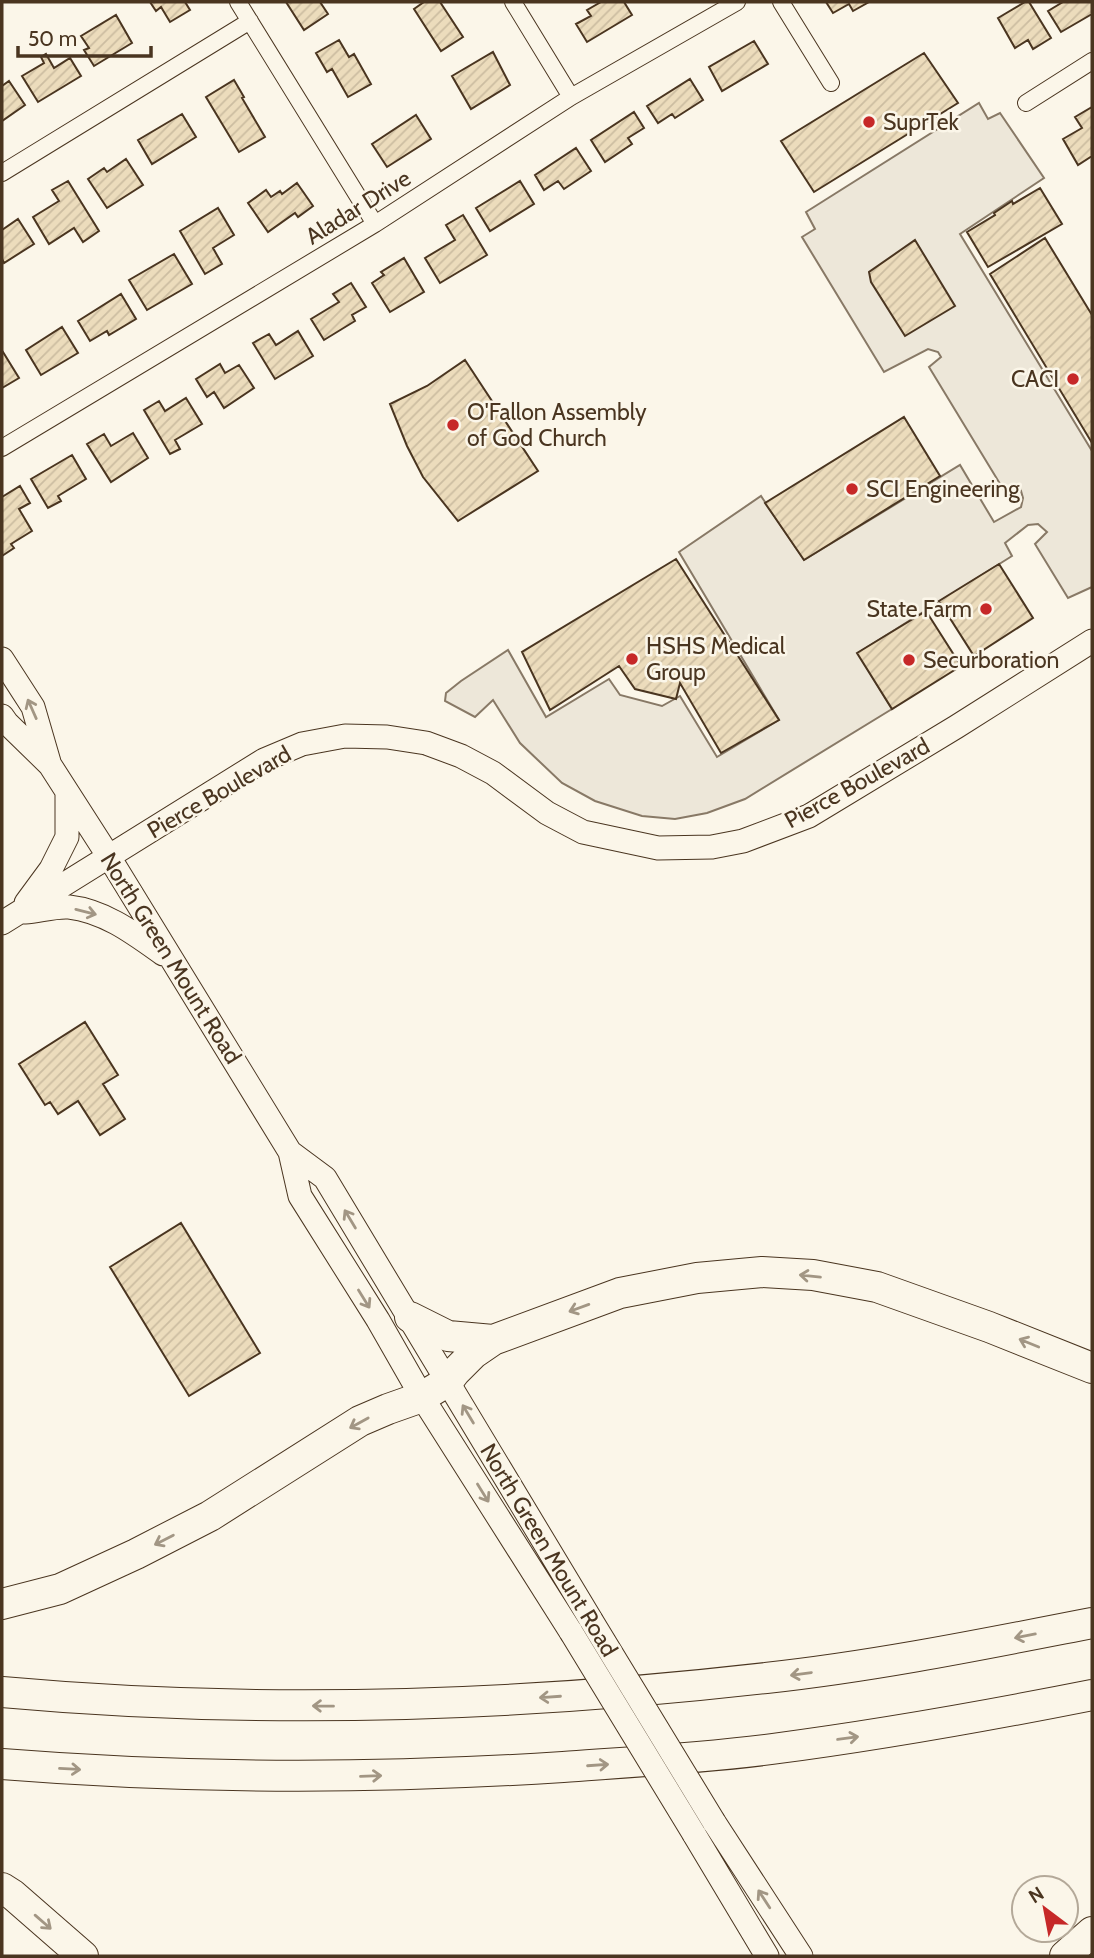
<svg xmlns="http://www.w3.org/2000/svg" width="1094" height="1958" viewBox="0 0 1094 1958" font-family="Cabin,sans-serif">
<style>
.parking{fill:#ede7d9;stroke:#887966;stroke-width:2}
.building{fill:url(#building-hatch);stroke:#4a3520;stroke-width:2}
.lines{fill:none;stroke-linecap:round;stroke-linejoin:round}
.street-casing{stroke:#4a3520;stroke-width:18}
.secondary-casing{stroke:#4a3520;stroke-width:25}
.highway-casing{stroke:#4a3520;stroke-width:32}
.street{stroke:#fbf6e9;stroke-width:16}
.secondary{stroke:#fbf6e9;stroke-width:23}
.highway{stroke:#fbf6e9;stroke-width:30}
.secondary-bridge-casing{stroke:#4a3520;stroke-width:25;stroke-linecap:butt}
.secondary-bridge{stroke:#fbf6e9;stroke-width:23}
.oneway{stroke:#a29684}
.poi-dot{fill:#c62828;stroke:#fbf6e9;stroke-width:2.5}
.labels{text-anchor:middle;stroke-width:5;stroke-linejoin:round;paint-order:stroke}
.poi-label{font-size:23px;fill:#4a3520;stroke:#fbf6e9;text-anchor:start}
.street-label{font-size:23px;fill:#4a3520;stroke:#fbf6e9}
</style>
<defs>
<pattern id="building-hatch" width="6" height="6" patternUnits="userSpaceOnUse" patternTransform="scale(1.75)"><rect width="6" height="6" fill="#ecdcbc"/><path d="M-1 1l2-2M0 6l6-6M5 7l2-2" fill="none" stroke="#ccbda1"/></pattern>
</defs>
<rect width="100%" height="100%" fill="#fbf6e9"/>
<path class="parking" d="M979,103L988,119L1000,113L1044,178L960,234L1092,451V587L1068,598L1035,544L1047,532L1038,524L1028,525L1005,543L1012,556L858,653L892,709L745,799L707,813L675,819L642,816L595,801L562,783L520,743L493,700L475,717L445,701L446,693L461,681L508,650L546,717L609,679L620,695L662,706L680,696L717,757L779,720L679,552L761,496L804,560L960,465L994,522L1021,507L1023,498L1021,491L1008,497L929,367L941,357L938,352L928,349L884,372L802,237L815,229L806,212Z"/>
<path class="building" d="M150,2H185L190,10L170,22L161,7L156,11Z
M286,2H320L328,14L304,30Z
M424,2H440L463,37L441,51L414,9Z
M601,2H624L632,15L587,42L576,24L591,16L587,10Z
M826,2H869L853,11L849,4L833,13Z
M1025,2H1029L1051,38L1033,49L1028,40L1015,48L998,18Z
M1063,2H1092V14L1061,32L1048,11Z
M116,15L132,43L94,66L84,50L89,48L81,36Z
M339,40L349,57L354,54L371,84L348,97L332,69L327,72L316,53Z
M754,41L768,64L722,91L709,67Z
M493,52L510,85L471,109L452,76Z
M924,53L958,103L814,192L781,141Z
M46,54L54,68L70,58L81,76L38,102L22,76L44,63L41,57Z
M690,79L703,100L675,118L672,114L658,123L647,106Z
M234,80L244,97L242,98L265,137L239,152L206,97Z
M9,81L25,105L2,121V86Z
M1092,107V156L1078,165L1063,139L1082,128L1075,117Z
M634,112L644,128L628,138L632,144L605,162L591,140Z
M182,114L196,137L152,164L138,140Z
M416,115L431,139L387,167L372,144Z
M576,148L591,171L564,189L558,181L544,190L535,175Z
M126,159L143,185L107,208L88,179L104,168L107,172Z
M68,181L99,231L83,242L74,228L49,244L33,217L59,201L52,190Z
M520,181L534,204L490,231L476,208Z
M297,183L313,206L298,217L295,213L268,232L248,203L266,190L271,197L280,191L282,194Z
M1040,188L1062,224L988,267L967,232L995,215L994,213L1012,201L1013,204Z
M218,208L234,235L213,248L222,264L205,274L180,231Z
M463,215L487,255L440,283L425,258L455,240L446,225Z
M18,219L34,244L4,263L2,259V230Z
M1045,238L1092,315V443L990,274Z
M915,240L955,306L905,336L871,282L869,272Z
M174,254L192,284L147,310L129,280Z
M404,258L424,292L390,312L372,283L384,275L381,272Z
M351,283L366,307L352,315L355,321L324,340L311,319L339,302L333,294Z
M121,294L136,319L109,335L107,331L90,341L78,321Z
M62,327L78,353L41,375L26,350Z
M298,331L313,356L275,379L253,343L269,334L276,345Z
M3,352L19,378L2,388V353Z
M465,360L538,471L458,521L423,477L407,446L390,404L427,386Z
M220,364L225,373L239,365L254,388L224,408L214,392L207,397L196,379Z
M186,398L202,424L175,440L180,449L170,454L144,410L159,401L165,411Z
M904,417L940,476L804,560L765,503Z
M133,433L148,458L111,482L87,444L104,434L111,446Z
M72,455L86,479L58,496L61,501L48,508L31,479Z
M20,486L30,503L19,509L32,531L11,544L14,548L2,556V497Z
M676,559L779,720L721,753L680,683L676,699L635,689L619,666L550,710L522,652Z
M999,564L1033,618L974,656L939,601Z
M926,611L961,666L892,709L857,653Z
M85,1022L118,1075L103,1084L125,1119L100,1135L78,1101L58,1114L50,1102L45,1105L19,1064Z
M181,1223L260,1353L189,1396L110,1267Z"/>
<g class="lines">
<g class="street-casing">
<path id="street" d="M238,2L375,224
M513,2L571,97
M781,2L831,83
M1026,103L1092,61
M2,173L250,21
M2,448L375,224L571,97L737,2"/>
</g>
<g class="secondary-casing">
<path id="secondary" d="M2,659L33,707L49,762
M2,716L7,723L50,765L109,857L290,1152L300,1196L378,1320L422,1397L571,1632
M26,903L51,869L67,837V792
M25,912C39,911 55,906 69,907C105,911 135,934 163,954
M2,923L264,760L302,744L345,736L387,737L426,743L461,756L493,773L547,813L583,832L658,848L712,847L743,841L809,816L956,727L1092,641
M290,1152L325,1178L591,1620
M714,1822L801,1956
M694,1834L767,1956"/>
</g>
<g class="highway-casing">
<path id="highway" d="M410,1317L448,1336L493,1340
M2,1604L60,1589L136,1554L210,1516L360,1421L388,1409L422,1397L448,1381L455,1372L474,1353L493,1340L620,1293L697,1278L762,1272L813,1275L877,1287L989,1327L1092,1368
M2,1692C256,1715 512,1707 766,1678C876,1666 984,1644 1092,1623
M2,1764C189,1779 376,1779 563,1767C633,1762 703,1758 772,1749C879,1735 986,1716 1092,1695
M2,1888L13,1895L83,1956
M1065,1956L1092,1932"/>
</g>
<use href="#street" class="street"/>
<use href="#secondary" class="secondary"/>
<use href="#highway" class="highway"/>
<g class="secondary-bridge-casing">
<path id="secondary-bridge" d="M591,1620L714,1822
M571,1632L694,1834"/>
</g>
<use href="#secondary-bridge" class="secondary-bridge"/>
</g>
<defs><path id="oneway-shaft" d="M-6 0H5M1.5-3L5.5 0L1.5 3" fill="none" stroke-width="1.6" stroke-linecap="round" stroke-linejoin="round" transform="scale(1.75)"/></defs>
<g class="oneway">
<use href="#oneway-shaft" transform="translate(32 709) rotate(-114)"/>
<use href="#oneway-shaft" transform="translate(86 912) rotate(14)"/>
<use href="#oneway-shaft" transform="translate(350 1219) rotate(-121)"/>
<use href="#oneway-shaft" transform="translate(810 1276) rotate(-174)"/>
<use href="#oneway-shaft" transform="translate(364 1299) rotate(58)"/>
<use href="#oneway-shaft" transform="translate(579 1308) rotate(160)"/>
<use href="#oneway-shaft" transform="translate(1029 1343) rotate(-158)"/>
<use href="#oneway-shaft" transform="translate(468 1414) rotate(-121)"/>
<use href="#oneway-shaft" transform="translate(359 1423) rotate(151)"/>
<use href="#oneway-shaft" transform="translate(483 1493) rotate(58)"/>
<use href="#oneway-shaft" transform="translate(164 1540) rotate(153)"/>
<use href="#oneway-shaft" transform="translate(1025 1636) rotate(169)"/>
<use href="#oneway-shaft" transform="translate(801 1674) rotate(172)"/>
<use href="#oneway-shaft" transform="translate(550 1697) rotate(176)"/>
<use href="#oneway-shaft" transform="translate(323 1706) rotate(-179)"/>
<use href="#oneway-shaft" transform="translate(848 1738) rotate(-8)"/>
<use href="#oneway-shaft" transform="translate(598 1765) rotate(-4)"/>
<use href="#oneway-shaft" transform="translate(70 1769) rotate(3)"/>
<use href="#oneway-shaft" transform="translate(371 1776) rotate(-2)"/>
<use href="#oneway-shaft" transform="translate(764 1899) rotate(-123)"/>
<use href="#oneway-shaft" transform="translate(43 1922) rotate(41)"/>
</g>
<g class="poi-dot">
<circle cx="869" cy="122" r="7"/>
<circle cx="1073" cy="379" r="7"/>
<circle cx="453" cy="425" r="7"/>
<circle cx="852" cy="489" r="7"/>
<circle cx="986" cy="609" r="7"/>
<circle cx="632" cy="659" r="7"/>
<circle cx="909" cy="660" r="7"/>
</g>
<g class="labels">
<g class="poi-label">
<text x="883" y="130">SuprTek</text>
<text x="1059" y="387" text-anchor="end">CACI</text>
<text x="467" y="420">O'Fallon Assembly<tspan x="467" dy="26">of God Church</tspan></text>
<text x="866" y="497">SCI Engineering</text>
<text x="972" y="617" text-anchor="end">State Farm</text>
<text x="646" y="654">HSHS Medical<tspan x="646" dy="26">Group</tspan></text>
<text x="923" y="668">Securboration</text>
</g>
<g class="street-label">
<text transform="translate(358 207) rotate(-32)" y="8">Aladar Drive</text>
<text transform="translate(857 783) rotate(-29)" y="8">Pierce Boulevard</text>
<text transform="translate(219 792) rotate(-30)" y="8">Pierce Boulevard</text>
<text transform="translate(171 958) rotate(58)" y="8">North Green Mount Road</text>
<text transform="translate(549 1550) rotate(59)" y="8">North Green Mount Road</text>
</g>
</g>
<rect width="1094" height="1958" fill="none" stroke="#4a3520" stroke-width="7"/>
<g transform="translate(1045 1909) rotate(328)"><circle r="33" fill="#fbf6e9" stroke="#b4a999" stroke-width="2"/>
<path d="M0-5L12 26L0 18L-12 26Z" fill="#c62828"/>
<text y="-10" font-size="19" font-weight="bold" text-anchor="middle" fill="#4a3520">N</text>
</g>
<path d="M18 46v10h133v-10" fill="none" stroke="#4a3520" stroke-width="3.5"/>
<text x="28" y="46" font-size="21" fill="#4a3520" stroke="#fbf6e9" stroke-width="5" paint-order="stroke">50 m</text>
</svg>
